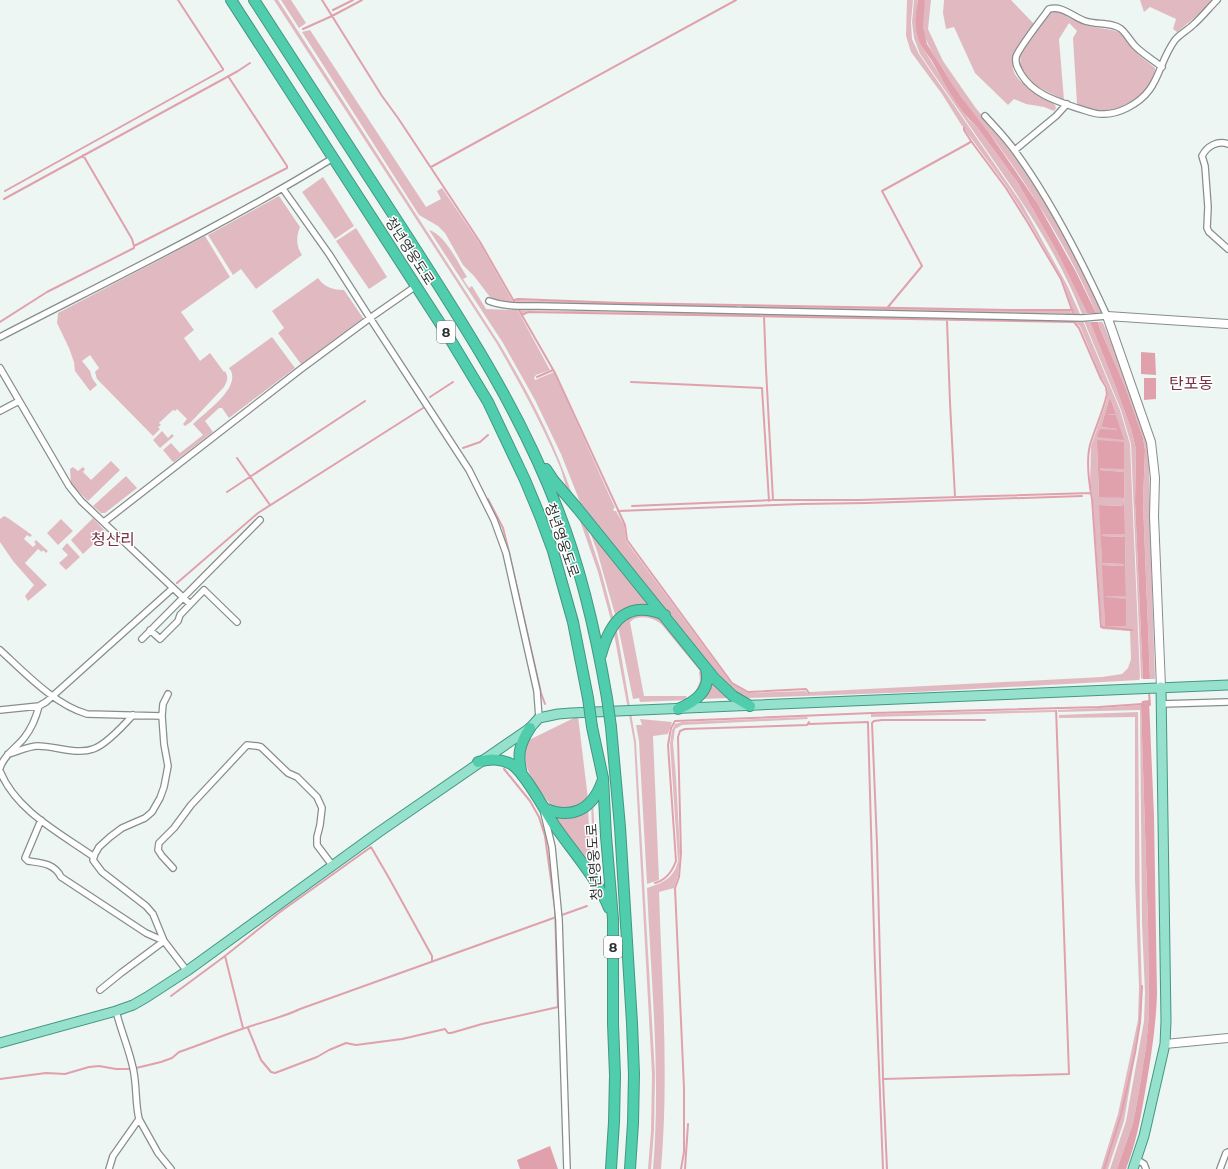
<svg xmlns="http://www.w3.org/2000/svg" width="1228" height="1169" viewBox="0 0 1228 1169" font-family="Montserrat,'Noto Sans KR',sans-serif">
<style>
.green{fill:#e1bac1;fill-rule:evenodd}
.water{fill:#e0a1ad}
.lines{fill:none;stroke-linecap:round;stroke-linejoin:round}
.stream{stroke:#e0a1ad;stroke-width:2}
.street-casing{stroke:#868f8c;stroke-width:8}
.secondary-casing{stroke:#868f8c;stroke-width:10}
.primary-casing{stroke:#449781;stroke-width:11}
.highway-casing{stroke:#449781;stroke-width:12}
.street{stroke:#fff;stroke-width:5.5}
.secondary{stroke:#fff;stroke-width:8}
.primary{stroke:#95e1cd;stroke-width:9}
.highway{stroke:#4fcdac;stroke-width:10}
.highway-bridge-casing{stroke:#449781;stroke-width:12;stroke-linecap:butt}
.highway-bridge{stroke:#4fcdac;stroke-width:10}
.labels{text-anchor:middle;stroke-width:3;stroke-linejoin:round;paint-order:stroke}
.shield{fill:#fff;stroke:#6e7070;stroke-width:1}
.shield-label{font-size:13px;font-weight:bold;fill:#303332}
.street-label{font-size:14px;fill:#303332;stroke:#fff}
.quarter-label{font-size:16px;fill:#783244;stroke:#fff}
</style>
<rect width="100%" height="100%" fill="#edf6f3"/>
<path class="green" d="M274,0H278L499,343C529,393 554,441 573,497C565,491 564,476 560,467C542,424 520,384 497,344Z
M281,0H291L306,23L299,28Z
M907,0H913L911,22L912,39L919,54L1022,204L1067,285L1080,314H1074L1062,279L1029,222L1007,187L965,130V126H962L942,94L911,52L906,36Z
M914,0H918L917,6L923,48L951,93L969,120L977,127L1018,183L1057,252L1087,313L1082,314C1060,257 1024,204 989,154C966,121 943,87 920,54L914,38L912,22Z
M925,0H931L928,29L943,61L975,107L1011,151L1042,198L1082,269L1102,312L1096,313C1070,251 1030,188 990,134C978,118 963,103 952,86C949,81 947,75 944,70C938,62 932,54 928,44C921,30 922,15 925,0Z
M944,0H1011L1035,25L1015,54C1003,83 1040,90 1055,105L1056,108L1054,111L1044,107L1026,104L1014,99L1008,105L975,73L954,27L946,29L943,13Z
M1140,0H1213L1199,14L1177,32L1173,29L1176,19L1150,7L1144,12Z
M1054,10L1059,11L1069,18L1088,26L1112,30L1118,32L1124,37L1139,55L1155,68C1156,90 1121,112 1101,111C1092,111 1085,108 1077,104L1073,38L1077,31L1069,23L1059,39L1064,100L1034,85L1024,74L1021,67L1020,55L1049,13Z
M310,30L426,207L441,199L437,191L442,188L480,244L514,304L498,303L490,297L474,276L463,265L445,233L438,226L419,215L302,32Z
M323,177L354,226L335,239L302,192Z
M279,196L300,227C296,237 296,246 302,255L256,289L241,269L233,275L208,235Z
M356,228L387,277L369,289L336,241Z
M429,230C445,234 458,263 467,277L463,279L469,288L472,286L486,309L512,310L513,308L517,309L550,370L536,375L534,378L535,380L554,372L615,508L613,509L614,511H616L624,525L626,541L731,683L748,693L805,691L808,693L809,692L1102,677L1122,674L1128,668L1131,659L1130,631L1102,629L1092,492L1090,485L1091,446L1106,403L1108,394L1107,386L1101,377L1080,326L1075,322L764,316V314L1083,321L1120,410L1130,444L1140,678L1139,680L917,692L748,698L735,692L718,675L580,502L561,454L535,400L503,343ZM1110,397L1116,414L1108,413L1107,414L1116,415L1123,440L1118,429L1101,427ZM1097,440L1099,470L1124,472L1125,534H1102V536L1125,537L1126,596H1105V598L1126,599V626H1105L1103,565L1124,566V564L1102,563L1100,505L1123,506L1124,498L1099,496Z
M205,236L230,277L181,312L194,330L184,338L200,361L210,353L224,372L225,371C229,378 227,381 224,387L191,422L185,426L183,424L187,419L177,409L175,411L173,410L159,423L161,425L158,427L160,429L153,436L97,379L95,372L99,368L90,355L82,361L90,371L92,378L97,385L90,391L75,371L74,362L69,348L57,323L58,313Z
M318,278C324,287 333,290 344,290L363,318L301,364L278,333L284,328L272,311Z
M515,300L737,305V307L516,303Z
M742,305L1071,311L1072,314L742,307Z
M520,310L760,314L761,316L527,311L522,314Z
M1084,321L1090,322L1115,385L1131,429L1136,449L1135,502L1143,679L1141,678L1131,444L1121,410Z
M1098,322H1102L1103,323L1124,373L1149,448L1150,521L1155,679H1150L1143,502L1145,450L1143,438L1126,389L1100,329Z
M272,337L295,368L229,418L222,408H219L205,421L213,432L174,462L172,461L163,450L171,443L180,453L203,435L193,424C204,413 244,386 229,368Z
M162,431L168,438L172,434L174,436L160,448L153,440Z
M111,461L120,470L88,501L71,484L70,469L73,467L78,471L83,467L85,469L83,472L91,480Z
M126,476L137,488L105,513H101L93,506Z
M578,515L585,522L601,571L614,620L612,624L598,572Z
M4,516L8,518L32,535L30,537L27,535L24,539L33,547L36,544L34,542L36,540L48,551L46,553L43,550L42,552L38,549L25,563L47,585L28,601L25,596L34,585L13,561L0,542V519Z
M93,518L106,532L83,554L71,540Z
M61,519L73,531L58,545L47,533Z
M587,524L655,608L616,618L597,551Z
M67,543L80,557L66,570L59,563L68,555L62,549Z
M633,614L658,615L706,673L704,683L695,693L700,681L699,672L700,671L662,625C654,617 638,614 630,622L644,696H686L688,700L640,702L639,698L633,699L618,626L620,622Z
M617,631L636,742L655,1074L654,1131L651,1169H648L651,1131L652,1074L634,742L614,634Z
M711,680L719,690L729,698L702,699Z
M1141,705L1148,924L1149,1014L1146,1047L1138,1097L1133,1123L1117,1169H1110L1126,1121L1144,1021L1145,993L1142,924L1140,710L1058,712V710L1098,708Z
M1055,710V712L871,717V714Z
M1138,712L1140,924L1142,993L1141,1020L1124,1121L1108,1169H1101L1118,1114L1138,1020L1139,987L1135,880V717L1059,718V715Z
M578,716L588,799L586,801L569,810L549,806L550,804C536,785 517,765 529,740Z
M807,717L808,719L682,725L675,729L673,743L676,777L680,852L678,876L674,888L659,892C662,984 669,1077 661,1169H653C661,1075 651,982 647,888C663,883 674,878 678,861L670,744L672,730L675,724L682,722Z
M640,719L672,722L668,734L653,736L659,880L647,884L639,741L636,725H642Z
M593,802L597,873L594,871L591,805Z
M588,806L591,868L554,816Z"/>
<path class="water" d="M918,0H925L923,26L927,44L933,54L945,72L953,87L990,134L1038,204L1076,272L1096,313H1087L1057,252L1018,183L977,127C958,110 945,84 932,61C927,53 920,46 918,37C914,25 916,12 918,0Z
M1090,322H1098L1100,329L1126,389L1143,438L1145,450L1143,502L1150,679H1143L1135,502L1136,449L1131,429L1115,385Z
M1141,352L1155,353L1156,375L1141,374Z
M1144,378H1156V399L1144,400Z
M1110,397L1116,414H1107L1116,415L1124,440L1097,437L1100,429L1117,430V429L1101,427Z
M1097,440L1124,442V469L1100,468V470L1124,472L1125,534H1102V536L1125,537L1126,596H1106L1105,597L1126,599V626H1105L1102,565L1124,566V564L1102,563L1099,505L1123,506L1124,498L1099,497Z
M1149,700L1154,816L1157,994C1156,1029 1150,1063 1144,1098C1140,1122 1135,1146 1126,1169H1117L1133,1123L1138,1097L1146,1047L1149,1014L1148,924L1141,705L1142,701Z
M550,1146L558,1169H520L517,1160Z"/>
<g class="lines">
<path class="stream" d="M322,0L382,96L398,118L480,242L555,373L625,525L627,540L732,683L748,692L806,689L809,693
M333,10L353,0
M303,29L332,16L362,0
M950,83L958,94
M971,141L1006,188L1028,223L1061,279L1073,313
M431,167L736,0
M5,191L223,70V69L178,0
M4,199L238,71L250,63
M134,246L287,168V166L228,76
M514,300L518,299L622,303L1010,310H1073
M888,307L922,266L882,191L969,143L971,141L964,130V127
M522,315L528,312L1074,322
M764,316L766,369L773,500
M947,321L950,403L955,497
M0,322L47,292L134,248V246L132,239L83,155
M1074,322L1079,328L1101,379L1106,387L1107,394C1103,412 1095,428 1090,445C1086,461 1089,483 1092,499L1101,627L1132,630
M537,377L553,370
M631,382L762,388L769,501
M430,397L453,382
M463,448L480,442L488,435
M237,458L270,505
M227,492L365,401
M488,499L503,528L508,548L541,693L545,704
M632,506L773,500H859L1091,493
M618,511L802,504L867,503L1082,496
M177,583L258,513L423,408
M1149,692L1150,705
M809,724L868,722V724L875,967L883,1169
M655,883C666,880 672,872 676,861L668,745L671,728L675,721L872,713L1099,707L1142,704
M225,956L243,1028
M171,996L225,956L280,912L371,847L389,878L432,956V962
M248,1028L261,1060L271,1072L275,1073L317,1057L329,1050L346,1043L356,1045L402,1039L445,1029L448,1033H451L482,1024L558,1007L555,909L545,836L539,817L530,801L504,769
M0,1079L46,1073L65,1074L89,1067L99,1066L116,1069H132L161,1062L172,1058L179,1052C200,1045 221,1036 242,1029C262,1022 281,1018 300,1009L587,906
M883,1079L1069,1074L1056,708
M681,1169L684,1152V1088L675,888L679,877L681,853L678,737L680,731L685,729L807,725L809,722
M685,1169L688,1124
M887,1169L883,1079L877,844L872,723L874,721L882,720H985
M1104,1169L1121,1115L1135,1053L1140,1022L1142,986"/>
<g class="street-casing">
<path id="street" d="M1162,67C1153,60 1143,54 1135,46C1130,41 1127,34 1121,29C1112,22 1096,25 1085,21C1073,17 1062,5 1049,9C1043,17 1018,49 1016,57C1015,64 1018,69 1021,74C1033,94 1056,101 1077,108C1085,110 1095,115 1104,114C1111,114 1121,111 1127,108C1161,91 1156,66 1175,40C1180,34 1188,30 1194,24C1202,17 1209,8 1217,0
M1228,144C1218,140 1207,146 1202,156L1205,166L1208,207L1207,228L1209,232L1228,249
M1015,150L1056,116L1067,104
M283,189L329,254L370,318L416,286
M489,301C505,307 521,306 539,306L1082,318L1107,316C1081,259 1052,202 1015,151C1006,138 995,127 985,116
M0,337C112,279 226,224 333,158
M0,368L69,486L81,501L190,604
M0,411L19,401
M104,522L301,369L370,318L469,470L494,520L506,553L537,691L539,718
M150,630L160,639L178,621L180,615L204,590L237,622
M142,639L260,520
M0,650C25,673 55,705 87,714L162,716
M168,694L163,704L162,716L164,744L168,766L164,787L160,798L152,812L145,818L122,828L110,837L99,847L95,854L93,860L102,872L146,906L153,914L164,941L187,971
M1161,704L1228,702
M0,710L39,706L46,702L173,588
M8,754C17,752 28,746 38,746C55,746 77,755 93,749C106,745 124,725 133,715
M0,768C4,755 16,748 24,738C32,728 36,718 39,706
M0,771C16,811 60,833 94,857
M544,813L552,847L559,920L567,1169
M41,820L25,858L28,861C41,863 54,863 61,877L146,933L164,941
M173,868L162,856L158,850L159,843L174,828L191,805L247,745L257,746L261,747L288,773L297,777L317,797L322,808L320,825L317,837V845L332,865
M100,990L121,973L164,941
M139,1119L158,1153L171,1169
M1136,1159L1144,1164L1146,1169
M109,1169L113,1156L139,1119C135,1102 137,1085 133,1068C129,1049 121,1031 116,1011
M1220,1169L1226,1153L1228,1152"/>
</g>
<g class="secondary-casing">
<path id="secondary" d="M1161,687L1154,516L1155,478L1151,442L1107,316L1228,324
M1165,1044L1228,1038"/>
</g>
<g class="primary-casing">
<path id="primary" d="M0,1043L116,1011L133,1005L147,997L187,971L379,832L530,728L539,718L558,714L571,713L1228,685
M1133,1169L1144,1136L1165,1044L1166,1021L1161,687"/>
</g>
<g class="highway-casing">
<path id="highway" d="M231,0L447,334L488,402L525,480L540,516L553,551L573,622L588,698
M254,0C305,79 356,158 407,236C464,325 520,410 558,510C582,571 596,634 607,698
M546,469L554,481L578,509L714,678L733,696L750,706
M601,655C610,621 627,599 665,615
M678,709C695,702 712,690 706,669
M592,727L603,778L606,836L613,919V1024L615,1075L614,1122L611,1169
M611,727L620,827L632,1023L634,1074L633,1123L630,1169
M478,762C490,759 499,758 511,764C525,772 545,811 555,826C573,852 597,878 609,908
M522,775C517,755 519,745 530,728
M544,808C571,820 592,810 602,782"/>
</g>
<use href="#street" class="street"/>
<use href="#secondary" class="secondary"/>
<use href="#primary" class="primary"/>
<use href="#highway" class="highway"/>
<g class="highway-bridge-casing">
<path id="highway-bridge" d="M588,698L592,727
M607,698L611,727"/>
</g>
<use href="#highway-bridge" class="highway-bridge"/>
</g>
<g class="labels">
<g class="shield">
<rect x="437" y="321" width="18" height="22" rx="3"/>
<rect x="604" y="936" width="18" height="22" rx="3"/>
</g>
<g class="shield-label">
<text x="446" y="337">8</text>
<text x="613" y="952">8</text>
</g>
<g class="street-label">
<text transform="translate(410 251) rotate(57)" y="5">청년영웅도로</text>
<text transform="translate(562 540) rotate(71)" y="5">청년영웅도로</text>
<text transform="translate(594 862) rotate(-94)" y="5">청년영웅도로</text>
</g>
<g class="quarter-label">
<text x="1191" y="389">탄포동</text>
<text x="113" y="545">청산리</text>
</g>
</g>
</svg>
